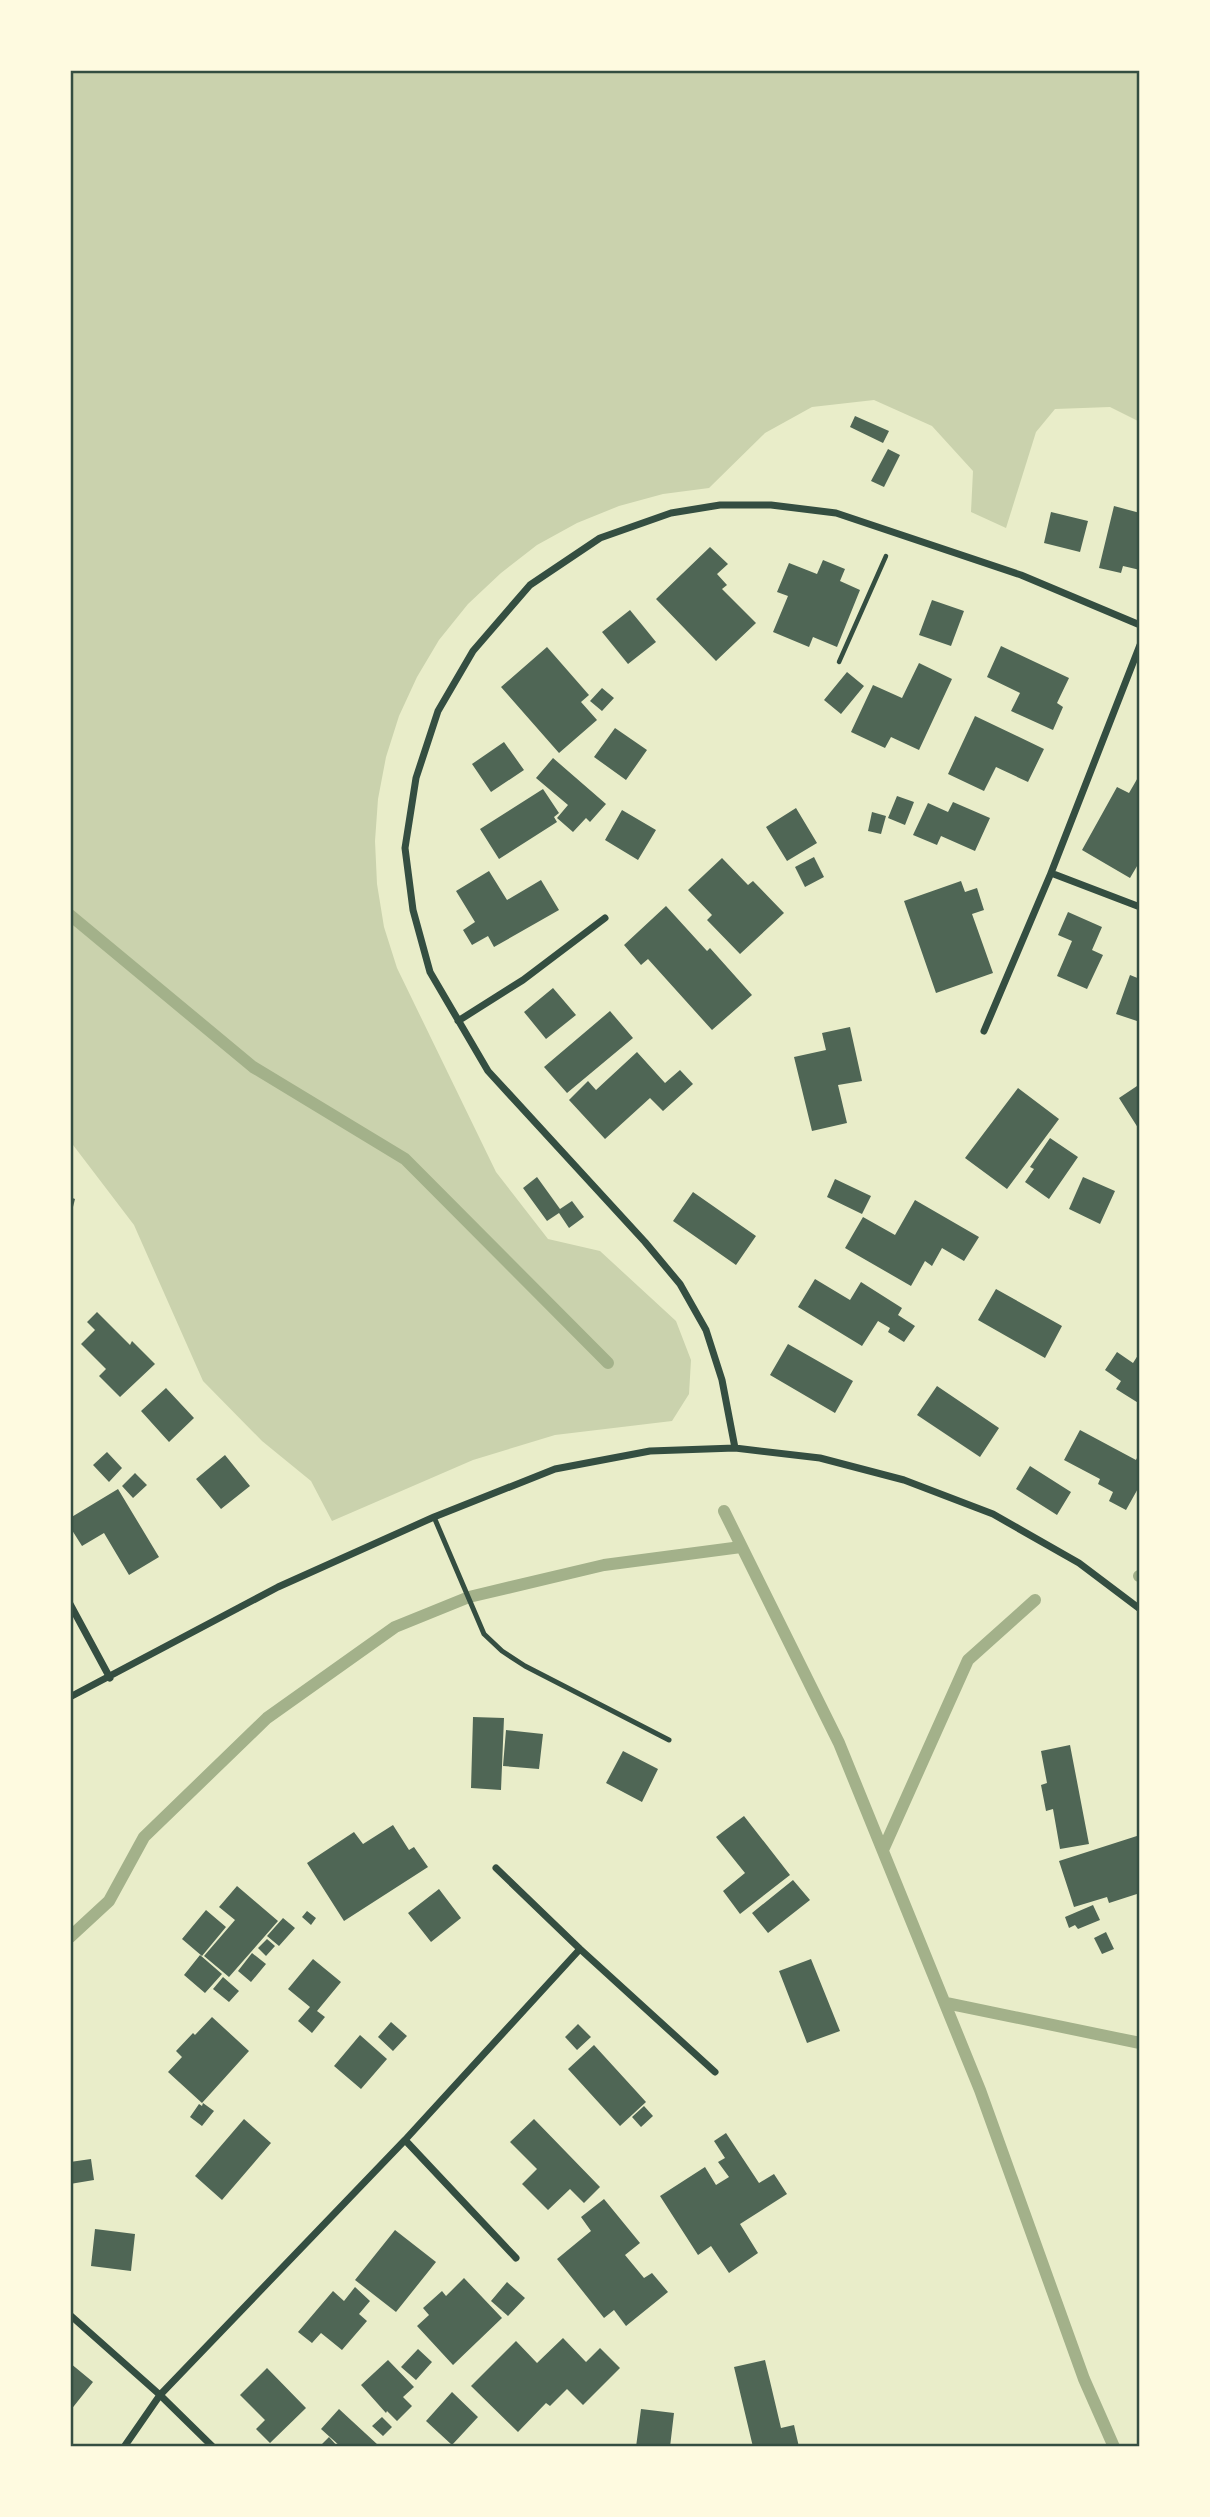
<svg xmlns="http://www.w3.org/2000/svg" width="1210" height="2517" viewBox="0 0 1210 2517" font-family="'Public Sans',sans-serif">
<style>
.green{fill:#cad2ad}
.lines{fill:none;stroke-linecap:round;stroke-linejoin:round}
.stream{stroke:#a3b18a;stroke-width:12}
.building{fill:#4f6655}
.path{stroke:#344e41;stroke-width:4.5}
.service{stroke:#344e41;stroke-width:5}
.minor{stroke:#344e41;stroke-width:7}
.neatline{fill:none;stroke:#344e41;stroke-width:2.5}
</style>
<rect width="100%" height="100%" fill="#e9edc9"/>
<path class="green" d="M70,70H1140V422L1110,407L1055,409L1036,432L1006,528L971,512L973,471L932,426L874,400L812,407L765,433L709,488L663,494L619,506L577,523L537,545L501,573L468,604L439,640L417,677L399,716L386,757L378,799L375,841L377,884L384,927L397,968L496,1172L548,1239L600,1251L676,1321L691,1360L689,1394L672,1421L555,1435L473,1460L332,1521L311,1481L262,1441L203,1381L134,1225L70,1141Z"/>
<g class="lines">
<path class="stream" d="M70,915L253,1067L405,1159L608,1363
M724,1511L839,1743L980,2090L1084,2379L1114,2447
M1139,1576H1140
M883,1850L968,1660L1035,1600
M70,1937L109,1901L144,1837L267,1718L395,1627L469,1597L604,1565L741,1547
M946,2003L1140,2043"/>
</g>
<path class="building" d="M855,416L889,431L883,443L850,427Z
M888,449L900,455L884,487L871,481Z
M1114,506L1140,513V570L1123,566L1121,573L1099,568Z
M1051,512L1088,521L1080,552L1044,543Z
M710,547L728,564L717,574L727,585L722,589L756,623L716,661L656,599Z
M823,560L845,569L840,581L860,590L837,647L813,637L809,647L773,632L788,596L777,592L789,563L817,574Z
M932,600L964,611L951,646L919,635Z
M630,610L656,642L628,664L602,632Z
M1001,646L1069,678L1057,703L1063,707L1053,730L1011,711L1020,693L987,677Z
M547,647L589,695L581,702L597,720L559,753L501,687Z
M919,663L952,679L919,750L891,737L885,748L851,732L873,685L902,698Z
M847,672L864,686L841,714L824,700Z
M602,688L614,698L602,711L590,701Z
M975,716L1044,749L1028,782L996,767L984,791L948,774Z
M615,728L647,750L626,780L594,757Z
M504,742L524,770L491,792L472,764Z
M553,758L606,804L590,822L586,818L573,832L557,818L568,805L536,778Z
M1140,774V861L1130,878L1082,850L1117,787L1129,793Z
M543,789L559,813L554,817L557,822L499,859L480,829Z
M897,796L914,802L905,825L888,818Z
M953,802L990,818L975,851L941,836L937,845L913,835L928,803L948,812Z
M796,808L817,843L787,861L766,827Z
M622,810L656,830L638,860L605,840Z
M872,812L886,816L881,834L868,831Z
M814,857L824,877L805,887L795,867Z
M722,858L748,885L753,881L784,913L740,954L707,920L712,915L688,890Z
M489,871L507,900L541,880L559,910L494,947L488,936L472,945L463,930L475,922L456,891Z
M961,881L965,892L977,888L984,910L972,914L993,973L936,993L904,901Z
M666,906L707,951L710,948L752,995L712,1030L648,959L641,965L624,945Z
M1068,912L1102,927L1092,950L1103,955L1087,989L1057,976L1072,941L1058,935Z
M1130,975L1140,979V1022L1116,1014Z
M553,988L576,1015L546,1039L524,1012Z
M610,1011L633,1038L567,1093L544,1067Z
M850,1027L862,1081L838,1085L847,1123L812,1131L794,1057L826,1050L822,1033Z
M637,1052L665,1083L680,1070L693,1084L663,1111L650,1098L605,1139L569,1100L588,1081L596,1090Z
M1140,1084V1131L1119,1098Z
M1018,1088L1059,1119L1007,1189L965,1158Z
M1050,1138L1078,1157L1049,1199L1025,1182L1034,1169L1030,1167Z
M537,1177L560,1209L572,1201L584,1217L569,1228L559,1213L547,1221L523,1188Z
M1083,1177L1115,1191L1100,1224L1069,1209Z
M835,1179L871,1196L862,1214L827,1197Z
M693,1192L756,1236L736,1265L673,1221Z
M70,1197L75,1199L71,1215H70Z
M915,1200L979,1237L964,1261L942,1248L932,1266L925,1261L911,1286L845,1248L863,1217L895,1235Z
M815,1279L850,1300L861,1282L902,1308L898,1315L915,1326L904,1342L888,1332L890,1328L878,1321L862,1346L798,1307Z
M996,1289L1062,1326L1045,1358L978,1320Z
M97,1312L130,1345L132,1341L155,1364L120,1397L99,1376L106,1369L81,1344L95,1330L87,1322Z
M788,1344L853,1381L835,1413L770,1375Z
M1117,1352L1133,1363L1140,1352V1404L1116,1389L1121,1381L1105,1370Z
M937,1386L999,1428L980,1457L917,1415Z
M166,1388L194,1418L169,1442L141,1411Z
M1080,1430L1136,1460L1140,1452V1485L1126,1510L1109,1501L1113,1492L1098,1484L1100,1479L1064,1460Z
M107,1452L122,1468L109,1482L93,1465Z
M225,1455L250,1486L221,1509L196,1479Z
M1030,1466L1071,1492L1057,1515L1016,1489Z
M135,1473L147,1485L133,1498L122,1486Z
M118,1489L159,1557L129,1575L104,1533L82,1546L70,1527V1518Z
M473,1717L504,1718L501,1790L471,1788Z
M506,1730L543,1734L539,1769L503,1766Z
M1070,1745L1089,1844L1060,1849L1053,1809L1046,1811L1041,1785L1047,1783L1041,1751Z
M623,1751L658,1769L642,1802L606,1783Z
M744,1816L790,1875L740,1914L723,1891L745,1873L716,1837Z
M393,1825L409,1850L414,1847L428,1867L344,1921L307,1863L354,1832L363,1844Z
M1140,1835V1893L1109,1903L1107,1897L1074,1907L1059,1861Z
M793,1880L810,1900L768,1933L752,1913Z
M237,1886L278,1921L229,1977L204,1956L235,1920L219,1907Z
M439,1889L461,1918L431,1942L408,1913Z
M1093,1905L1100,1920L1078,1929L1075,1925L1069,1928L1065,1917Z
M206,1910L226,1927L202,1956L182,1939Z
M307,1911L316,1918L311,1925L302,1917Z
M283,1918L295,1928L279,1946L267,1936Z
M1106,1932L1114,1949L1102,1954L1094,1938Z
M267,1939L275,1946L266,1956L258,1948Z
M252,1953L266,1964L251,1982L238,1971Z
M200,1955L222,1974L205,1993L184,1975Z
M313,1959L341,1982L317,2011L325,2017L312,2033L298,2021L310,2007L288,1989Z
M811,1959L840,2031L807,2043L779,1971Z
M223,1977L239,1991L229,2002L213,1989Z
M212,2017L249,2051L202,2103L168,2072L182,2057L176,2051L193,2033L195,2035Z
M391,2022L407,2036L393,2051L378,2037Z
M578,2024L591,2037L577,2050L565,2037Z
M360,2035L387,2059L361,2089L334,2066Z
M594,2045L646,2102L620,2126L568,2069Z
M203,2103L214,2111L202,2126L190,2117L199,2104L202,2106Z
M644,2106L653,2116L641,2127L632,2117Z
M244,2119L271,2143L222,2200L195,2176Z
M534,2119L600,2187L584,2203L570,2189L548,2210L522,2184L537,2169L510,2142Z
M726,2133L759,2183L774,2174L787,2194L740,2224L758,2253L729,2273L711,2246L698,2255L660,2196L705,2167L716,2185L729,2177L718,2162L725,2158L714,2141Z
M91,2159L94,2180L70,2184V2162Z
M604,2199L640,2243L625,2255L644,2278L652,2273L668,2292L626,2326L614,2310L604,2318L557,2259L591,2231L581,2217Z
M95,2229L135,2234L131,2271L91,2266Z
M395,2230L436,2262L396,2312L355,2280Z
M464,2278L502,2318L453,2365L417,2326L429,2315L423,2308L442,2291L446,2296Z
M507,2282L525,2298L508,2316L491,2301Z
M355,2287L370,2301L359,2314L367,2321L342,2350L321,2333L312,2343L298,2332L333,2291L344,2301Z
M563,2338L586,2362L600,2348L620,2368L583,2405L567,2389L550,2406L546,2403L518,2432L471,2386L516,2341L537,2363Z
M418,2349L432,2362L416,2380L401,2367Z
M388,2360L414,2387L403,2397L412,2406L397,2421L387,2411L386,2413L361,2385Z
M765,2360L781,2428L794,2425L799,2447H753L734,2367Z
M70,2363L93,2382L70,2411Z
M267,2368L306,2408L270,2443L256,2429L265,2420L240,2395Z
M452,2392L478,2417L452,2445L426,2421Z
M339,2409L378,2445L376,2447H341L321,2429Z
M641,2409L674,2413L670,2447H636Z
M382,2417L392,2427L383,2436L372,2426Z
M329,2437L338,2447H319Z"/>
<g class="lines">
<path class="path" d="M839,662L886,556"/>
<path class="service" d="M434,1517L484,1634L502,1651L525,1666L669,1740"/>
<path class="minor" d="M1051,873L1140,907
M458,1021L523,980L605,918
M984,1031L1051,873L1140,645
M735,1448L722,1380L706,1330L680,1284L645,1242L488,1071L430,972L413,910L405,848L416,778L438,711L473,651L530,585L600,538L671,513L720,505H771L836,513L1021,575L1140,625
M70,1604L110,1678
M70,1697L278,1587L434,1517L555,1469L650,1451L735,1448L820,1458L904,1480L993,1514L1079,1563L1140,1609
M496,1868L580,1949L715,2072
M405,2140L516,2258
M70,2315L160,2395L213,2447
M124,2447L160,2395L405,2140L580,1949"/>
</g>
<rect width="1210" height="2517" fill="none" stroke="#fefae0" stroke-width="144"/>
<rect x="72" y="72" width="1066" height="2373" class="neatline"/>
</svg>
